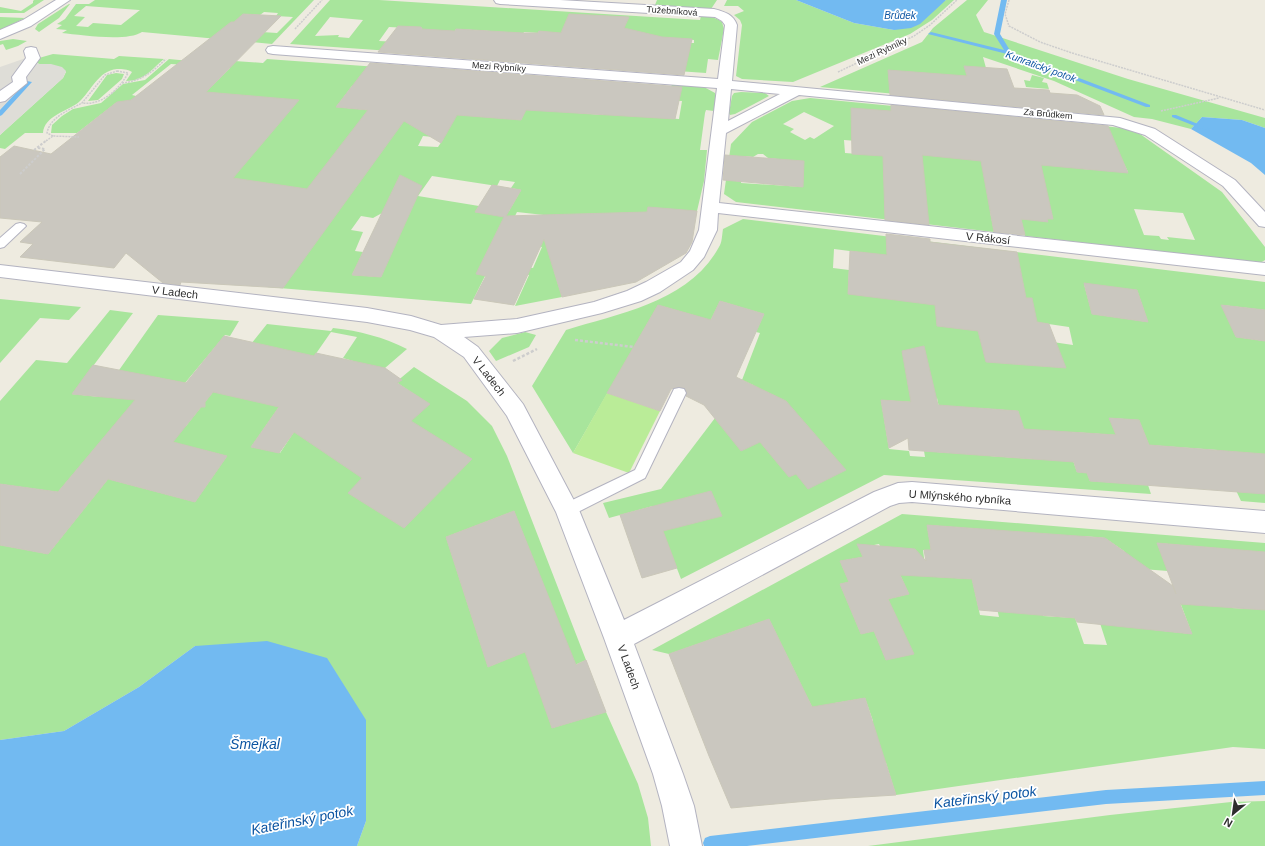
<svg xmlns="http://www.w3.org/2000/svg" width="1265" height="846" viewBox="0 0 1265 846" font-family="Helvetica,sans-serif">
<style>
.green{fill:#a8e59c;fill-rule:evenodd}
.pitch{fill:#baec98}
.plaza{fill:#deddd7}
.water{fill:#72baf1}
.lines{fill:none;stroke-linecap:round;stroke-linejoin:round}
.stream{fill:#72baf1;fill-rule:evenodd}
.building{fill:#cac7bf;stroke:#cac7b9}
.lane-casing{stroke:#b3b3c0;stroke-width:2}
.street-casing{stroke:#b3b3c0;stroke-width:2}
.secondary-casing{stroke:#b3b3c0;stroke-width:2}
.path-far2{stroke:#cdcdcd;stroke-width:1.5;stroke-dasharray:2 1;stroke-linecap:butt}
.path-far1{stroke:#cdcdcd;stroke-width:2;stroke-dasharray:2.5 1.5;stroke-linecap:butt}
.path{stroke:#cdcdcd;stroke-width:2.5;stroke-dasharray:3 2;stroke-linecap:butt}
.lane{fill:#fff;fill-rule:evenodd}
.street{fill:#fff;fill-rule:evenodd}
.secondary{fill:#fff;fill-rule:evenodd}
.labels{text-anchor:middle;stroke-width:3.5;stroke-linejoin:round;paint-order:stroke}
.far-street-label{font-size:9px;fill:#2d2d2d;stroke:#fff}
.far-water-label{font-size:10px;font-style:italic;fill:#0c55a2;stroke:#fff}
.street-label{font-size:11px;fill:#2d2d2d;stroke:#fff}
.near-water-label{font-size:14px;font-style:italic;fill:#0c55a2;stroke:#fff}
</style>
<rect width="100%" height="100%" fill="#eeebe0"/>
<path class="green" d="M34,0H44L24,13H0V7L21,11L33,3V1Z
M95,0H314L272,44L142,32C127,42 81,35 62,33L67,30L56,29L62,25L57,24L65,19L76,4H89ZM86,6L139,10H140L121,25L93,23L88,27L76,26L85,17L74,16ZM264,12L278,13L276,16L293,17L277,33L227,30L243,14L260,15Z
M330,0H379L700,20L701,16C709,16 715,17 722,22L724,29L718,60L708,59L706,73L290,44ZM330,17L363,20L349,38L338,37L339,35L315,36ZM389,27L408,28L413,27H421L422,29L417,43L379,41ZM456,29L490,31L451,37ZM539,31L547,32L515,50L524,32L538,33ZM672,38L694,40V43H691L687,60H675Z
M657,0H717L711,9L655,5Z
M727,0H796L854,23L894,30L946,0H954L932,20L910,34L793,82L742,79L736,76L742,25L740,20L734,15L744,11L738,6H724Z
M967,0H988L976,15L984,32L1128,79L1265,118V128L1242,120L1202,117L1191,129L1152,119L1134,117L1054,81L983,57L986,68L966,71L972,101L820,87L922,42L933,28Z
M69,4H70L59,18L39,32L35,29L38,24Z
M0,17L25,18L0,30Z
M13,39L27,41L18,46L6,50L3,44L0,45V41Z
M53,54L114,59L119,56L164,59C151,70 144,81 126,81L132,72C127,69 123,69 117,69C98,71 92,90 79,102C68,111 44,116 43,133H25L5,149L0,148V135L63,78L66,72C56,61 45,69 36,62L39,58Z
M169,59L210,63L207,66L171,64L132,95L136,96L132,103L117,102L77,133H51L52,125L62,116L73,109L101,103L123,84L145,80Z
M267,59L671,88L672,84L704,87L715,93L716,99L714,111L706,110L705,113L700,150H707L704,181L697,211L640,246L554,271L562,297L515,306L529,275L515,272L518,266L533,268L542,247L530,245L544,215L517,212L471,304L267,287L189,109L230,68L220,60L263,63ZM352,86L383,88L368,110L336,107ZM610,94L603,115L565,112ZM660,100L682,101L679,119L635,116ZM525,111L521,120L477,116ZM423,136L444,138L438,147L418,146ZM432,176L497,186L500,180L515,182L511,188L521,190L509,211L493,208L489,214L475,212L479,206L418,196ZM382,213H394L381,277L352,275L363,252L355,251L363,232L351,230L361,216L373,218Z
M116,73L124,74L122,79L98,100L88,101L107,75Z
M1032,75L1044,78L1042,82L1047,83L1049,89L1026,87L1024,80L1030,81Z
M741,92L765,93L769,96L735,114L730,115L729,113L732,96L734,93Z
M810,98L1123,128L1140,134L1222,192L1265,247V260L1260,263L1025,236L1021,219L1048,221L1047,219H1053L1047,194L1005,213L990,211L994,232L736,202L724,194L731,144L752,122L792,101ZM804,112L834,126L814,139L810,137L805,140L790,132L794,129L783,124ZM844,140L857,141L858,154L845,153ZM1118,151L1128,172L1083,169ZM758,154H763L768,158L777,159L776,172L803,174V187L741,183L744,156L753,157ZM1134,209L1183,213L1195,240L1167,237L1169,240L1161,239L1159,236L1144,235Z
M743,219L1265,282V310L1222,305L1236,337L1265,341V503L1241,501L1217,450L1149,445L1139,420L1110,418L1116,435L1072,432L1079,452H1070L1077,472L1087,473L1090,481L1148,485L1151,494L884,475L681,579L653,506L609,518L603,503L661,489L715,418L731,417L753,385L742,380L760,333L756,332L764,314L720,301L698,346L707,319L658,305L573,453L532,386L566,330C620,313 689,302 719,247C722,243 722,235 723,229ZM834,249L897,257L848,294L849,270L833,268ZM1084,284L1137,290L1148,322L1092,314ZM1028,321L1069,327L1073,345L1032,339ZM911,396L937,398L949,453L924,451L925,457L910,456L909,451L889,449L881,400L911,402ZM978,408L1018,411L1032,459L990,456Z
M0,299L81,307L69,320L40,318L0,363Z
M110,310L133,313L72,394L100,397L158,315L239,321L230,336L225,335L185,383L155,377L58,492L0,484V401L36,360L67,363Z
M267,324L331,331L333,328C360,331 383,337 407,349L304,438L429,404L396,382L414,367L467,401L492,426L507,456L586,660L536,682L552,728L606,712L638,784L648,818L651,846H357L366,821L195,646L139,687L64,731L0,740V545L48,554L108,479L195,502L227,456L144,435L157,420L186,426ZM331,332L357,337L343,358L353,361L332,375L280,453L251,447ZM514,511L564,636L488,667L446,537Z
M525,332L536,335L529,347L496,361L489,351L502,338Z
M902,514L1265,543V749L1233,747L896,795L886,763L816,769L815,713L769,619L669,654L652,650ZM927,525L978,529L999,617L980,615L972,579L937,577L935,573H926L923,550H931ZM1083,536L1105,538L1124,551L1129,568L1168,571L1157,543L1226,549L1253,609L1232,608L1228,598L1177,594L1192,634L1154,630L1106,606ZM879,544L883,552L889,551L909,594L888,599L913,654L886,660L874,631L861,634L840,584L849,582L840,561L863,557L859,548ZM1042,609L1099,620L1107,645L1084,644L1075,618L1043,616ZM865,698L873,721L842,726L835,703Z
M1265,801V846H868L1110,815L1231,802Z"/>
<path class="pitch" d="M607,393L660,411L629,473L573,453Z"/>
<path class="plaza" d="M26,58L39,64H51L62,67L66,71L63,78L0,135V67Z"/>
<path class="water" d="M796,0H946L920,24L911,28L894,30L854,23Z
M1202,117L1242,120L1265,128V175L1251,163L1191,129Z
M267,641L327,658L366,720V821L357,846H0V740L64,731L139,687L195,646Z"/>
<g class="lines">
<path class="stream" d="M1001,0H1007L1000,34L1011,52L1150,105V107H1146L1007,54L928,34L931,32L1004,50L994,34Z
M27,81L32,82L2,115L0,116V110Z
M1172,115H1176L1210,129L1205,130L1172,117Z
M1265,781V795L1106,804L747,846H704L703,843L705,838L710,836L1106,790Z"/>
</g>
<path class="building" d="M243,14L281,16L206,92L299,100L233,178L307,189L368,110L336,107L370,63L682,87L675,119L526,110L521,120L457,115L441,143L404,121L283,288L181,282L180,285L163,283L126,253L114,268L20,257L33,244L20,242L42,222L0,218V157L14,146L51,154L117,102L131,100L231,22H234Z
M569,14L629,17L624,28L662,37L692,39L684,75L378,52L398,26L421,27L422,29L455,31L456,29L523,33H538L539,31L561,33Z
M964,66L1007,69L1014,88L1049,90L1050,93L1077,95L1100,106L1104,115L890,95L888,70L967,76Z
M891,105L1108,126L1128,173L1041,165L1053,219H1047L1048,222L1021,219L1025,235L994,232L981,161L922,155L929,225L885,220L883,156L852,154L851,108L891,111Z
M725,155L804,161L803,187L723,180Z
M400,175L422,186L381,277L352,275Z
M492,185L521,190L506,216L647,212L648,207L697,211L692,242L686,253L636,282L562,297L544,239L514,305L474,299L486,276L476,274L504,217L475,212Z
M886,234L930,239V242L1017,252L1026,298H1032L1037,322L1049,324L1066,368L986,362L978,331L937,326L935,305L848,294L850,251L887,255Z
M1084,283L1137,290L1148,322L1092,314Z
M720,301L764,314L736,377L786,401L846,470L808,489L796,474L789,477L760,442L741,451L704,405L686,396L687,392L684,388L679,387L671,389L660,411L607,393L658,305L711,320Z
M1221,305L1265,310V341L1236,337Z
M224,336L314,356L316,353L385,368L402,380L397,383L430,404L411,421L472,459L404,528L348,493L362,478L294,432L279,453L251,447L279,407L213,392L205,402V407H201L173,442L227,456L195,502L108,479L48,554L0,545V484L58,492L135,400L72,394L93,365L186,383Z
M924,346L938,405L1018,411L1024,429L1116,435L1109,418L1139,420L1149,445L1265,454V494L1090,481L1087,473L1077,472L1074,462L909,450L908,438L889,448L881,400L911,402L902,351Z
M711,491L722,516L663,531L677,568L642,578L620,515Z
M514,511L576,665L586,660L606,712L552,728L525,652L488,667L446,537Z
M927,525L1105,538L1173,586L1176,594L1157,543L1265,552V610L1180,604L1192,634L1077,622L1075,618L979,610L972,579L900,575L909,594L888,599L914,654L886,660L874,631L861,634L840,584L849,582L840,561L863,557L857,544L915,549L926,561L924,550H931Z
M769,619L812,707L865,698L896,795L830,799L731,808L709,756L669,654Z"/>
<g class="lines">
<g class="lane-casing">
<path id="lane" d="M20,223L24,224L26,226L24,228L4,247L0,248V238L16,224Z
M679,388L684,389L686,393L645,478L572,515L567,517L562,515L559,510L562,505L635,470L674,389Z"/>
</g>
<g class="street-casing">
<path id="street" d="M494,0H560L714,9C725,12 733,14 737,25L732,81L1120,118L1155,129L1235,180L1265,212V227L1259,226L1223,186L1145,135L1113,125L799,95L726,133L719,203L1265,263V275L718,213L717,230L704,257L693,270L660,292L641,301L602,313L517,333L464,337L478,347L523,404L579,510L624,620L874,492L898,483L912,482L1265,511V533L912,502L899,503L890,506L634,644L683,774L694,806L702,846H670L662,806L653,774L604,638L556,512L507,416L464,357L434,337L410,330L367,322L0,277V265L367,308L411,316L441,325L517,319L594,302L627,291L646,282L681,262L690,251L699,230L717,88L273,54L268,53L266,50L268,47L273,46L718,79L725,25L722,21L715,17L500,4L496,3ZM731,89L780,94L728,121Z
M31,47L36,48L40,58L26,77L27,83L5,101L0,102V91L13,82L12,77L26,58L24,51L26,48Z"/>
</g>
<g class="secondary-casing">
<path id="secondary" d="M56,0H70L31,26L0,39V30L23,20Z"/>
</g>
<path class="path-far2" d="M1009,0L1005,14L1009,26L1040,42L1072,53L1265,110
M295,29L322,0
M117,71L128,73C120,89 101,106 82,103L105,75Z
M838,72L914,36L930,25L957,0
M122,83C142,81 152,72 166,59
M1161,111L1219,98
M53,136L47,133C50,117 69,110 82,103
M46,141L53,136L79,137"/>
<path class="path-far1" d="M34,150L47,140
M20,174L45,149L38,148"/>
<path class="path" d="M575,340L634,347
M513,361L537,349"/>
<use href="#lane" class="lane"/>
<use href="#street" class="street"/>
<use href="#secondary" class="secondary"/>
</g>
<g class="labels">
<g class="far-street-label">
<text transform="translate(672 11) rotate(4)" y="3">Tužebníková</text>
<text transform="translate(882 51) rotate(-25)" y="3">Mezi Rybníky</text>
<text transform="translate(499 67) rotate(4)" y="3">Mezi Rybníky</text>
<text transform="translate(1048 114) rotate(5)" y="3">Za Brůdkem</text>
</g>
<g class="far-water-label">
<text x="900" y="19">Brůdek</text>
<text transform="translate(1041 66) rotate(20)" y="4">Kunratický potok</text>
</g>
<g class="street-label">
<text transform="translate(988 238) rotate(6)" y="4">V Rákosí</text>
<text transform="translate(175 292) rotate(7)" y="4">V Ladech</text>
<text transform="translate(489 376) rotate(52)" y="4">V Ladech</text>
<text transform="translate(960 497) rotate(4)" y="4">U Mlýnského rybníka</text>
<text transform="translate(629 667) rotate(70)" y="4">V Ladech</text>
</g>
<g class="near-water-label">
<text x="255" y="749">Šmejkal</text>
<text transform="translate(985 797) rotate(-7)" y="5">Kateřinský potok</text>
<text transform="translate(302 820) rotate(-11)" y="5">Kateřinský potok</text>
</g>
</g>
<g transform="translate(1233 814) rotate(209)" stroke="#ffffff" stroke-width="3" paint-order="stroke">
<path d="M0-3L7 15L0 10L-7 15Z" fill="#2d2d2d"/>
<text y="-6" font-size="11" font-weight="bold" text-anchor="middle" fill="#2d2d2d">N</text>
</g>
</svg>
